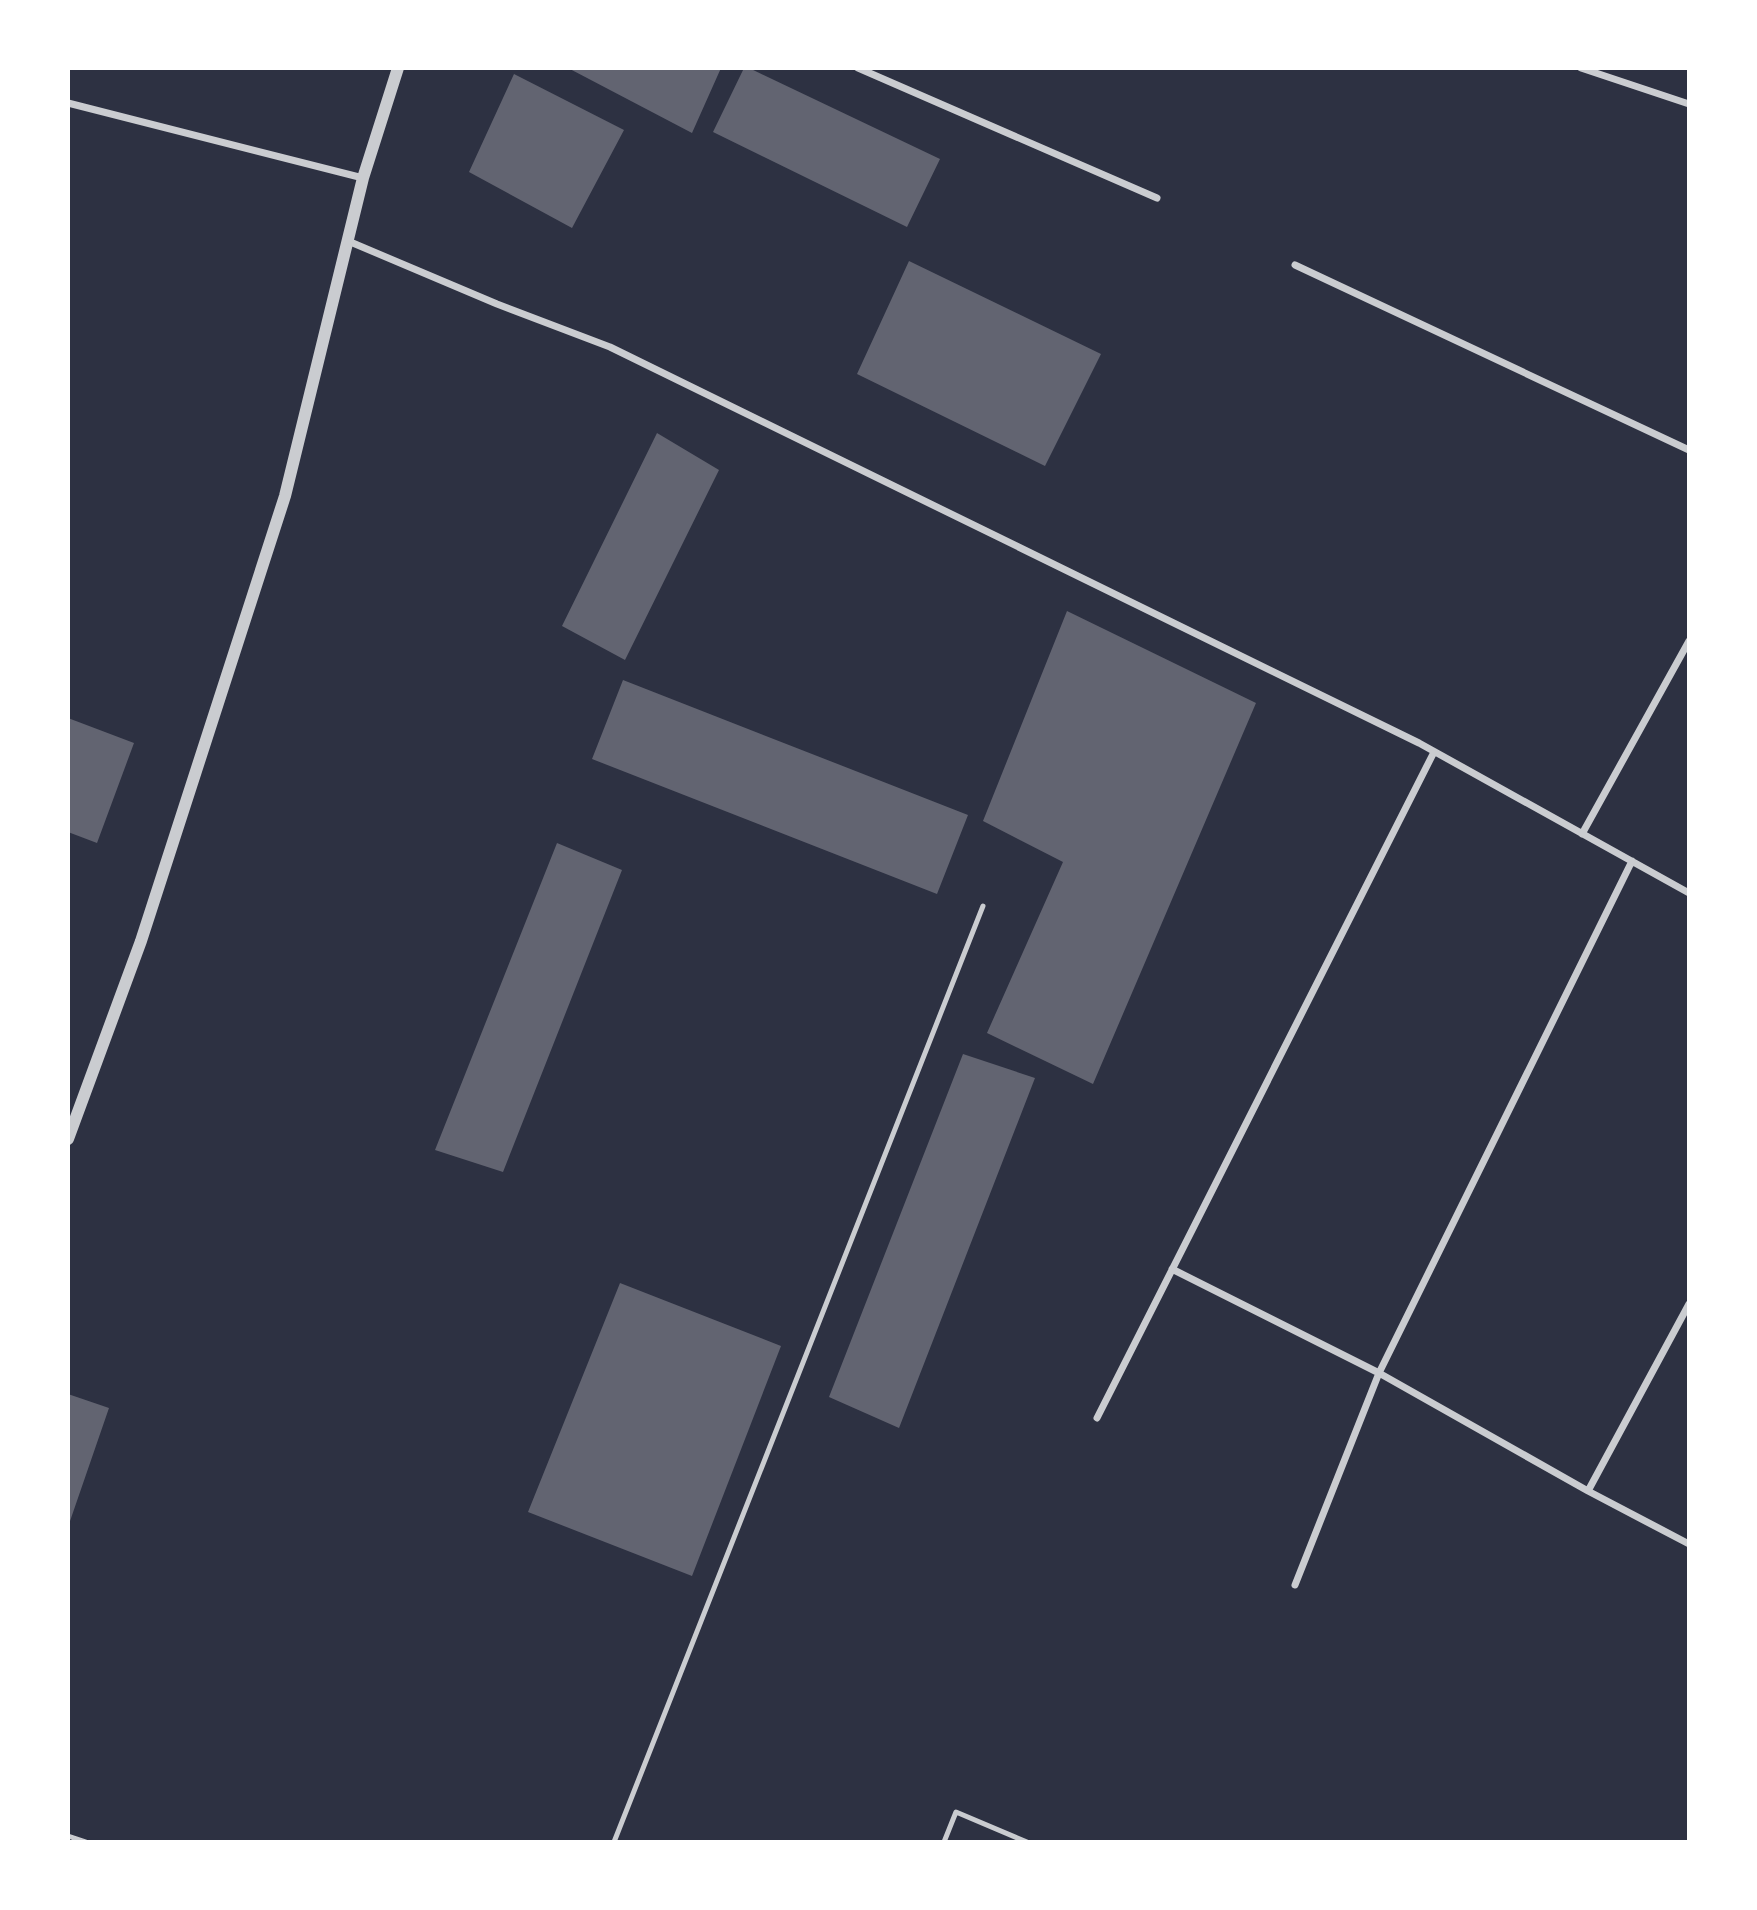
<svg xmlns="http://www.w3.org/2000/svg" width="1757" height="1910" viewBox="0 0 1757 1910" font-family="'Noto Sans',sans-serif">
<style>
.building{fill:#626471}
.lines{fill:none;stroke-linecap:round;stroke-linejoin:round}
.service{stroke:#caccd0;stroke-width:5}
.minor{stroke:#caccd0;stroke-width:7}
.tertiary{stroke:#caccd0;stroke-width:12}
</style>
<rect width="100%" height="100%" fill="#2d3142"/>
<path class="building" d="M568,68H721L692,133Z
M744,68H749L940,159L907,227L713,132Z
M514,74L624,130L572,228L469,172Z
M909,261L1101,354L1045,466L857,374Z
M657,433L719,470L625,660L562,626Z
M1067,611L1256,703L1093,1084L987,1033L1063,862L983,821Z
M623,680L968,815L937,894L592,759Z
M68,718L134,743L97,843L68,832Z
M557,843L622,870L503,1172L435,1150Z
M963,1054L1035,1078L899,1428L829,1397Z
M620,1283L781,1346L692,1576L528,1512Z
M68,1394L109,1408L69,1524H68Z"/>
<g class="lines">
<path class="service" d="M68,1836L86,1842
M614,1842L983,906
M944,1842L956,1812L1027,1842"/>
<path class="minor" d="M858,68L1157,198
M1581,68L1689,104
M68,103L363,178
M348,241L497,304L610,347L1419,743L1689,893
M1295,265L1689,450
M1582,834L1689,641
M1172,1269L1379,1373L1588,1491L1689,1544
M1097,1418L1434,752
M1588,1491L1689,1304
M1295,1585L1379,1373L1632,861"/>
<path class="tertiary" d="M68,1139L141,941L285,496L363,178L398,68"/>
</g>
<rect width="1757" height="1910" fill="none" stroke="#ffffff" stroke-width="140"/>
</svg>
